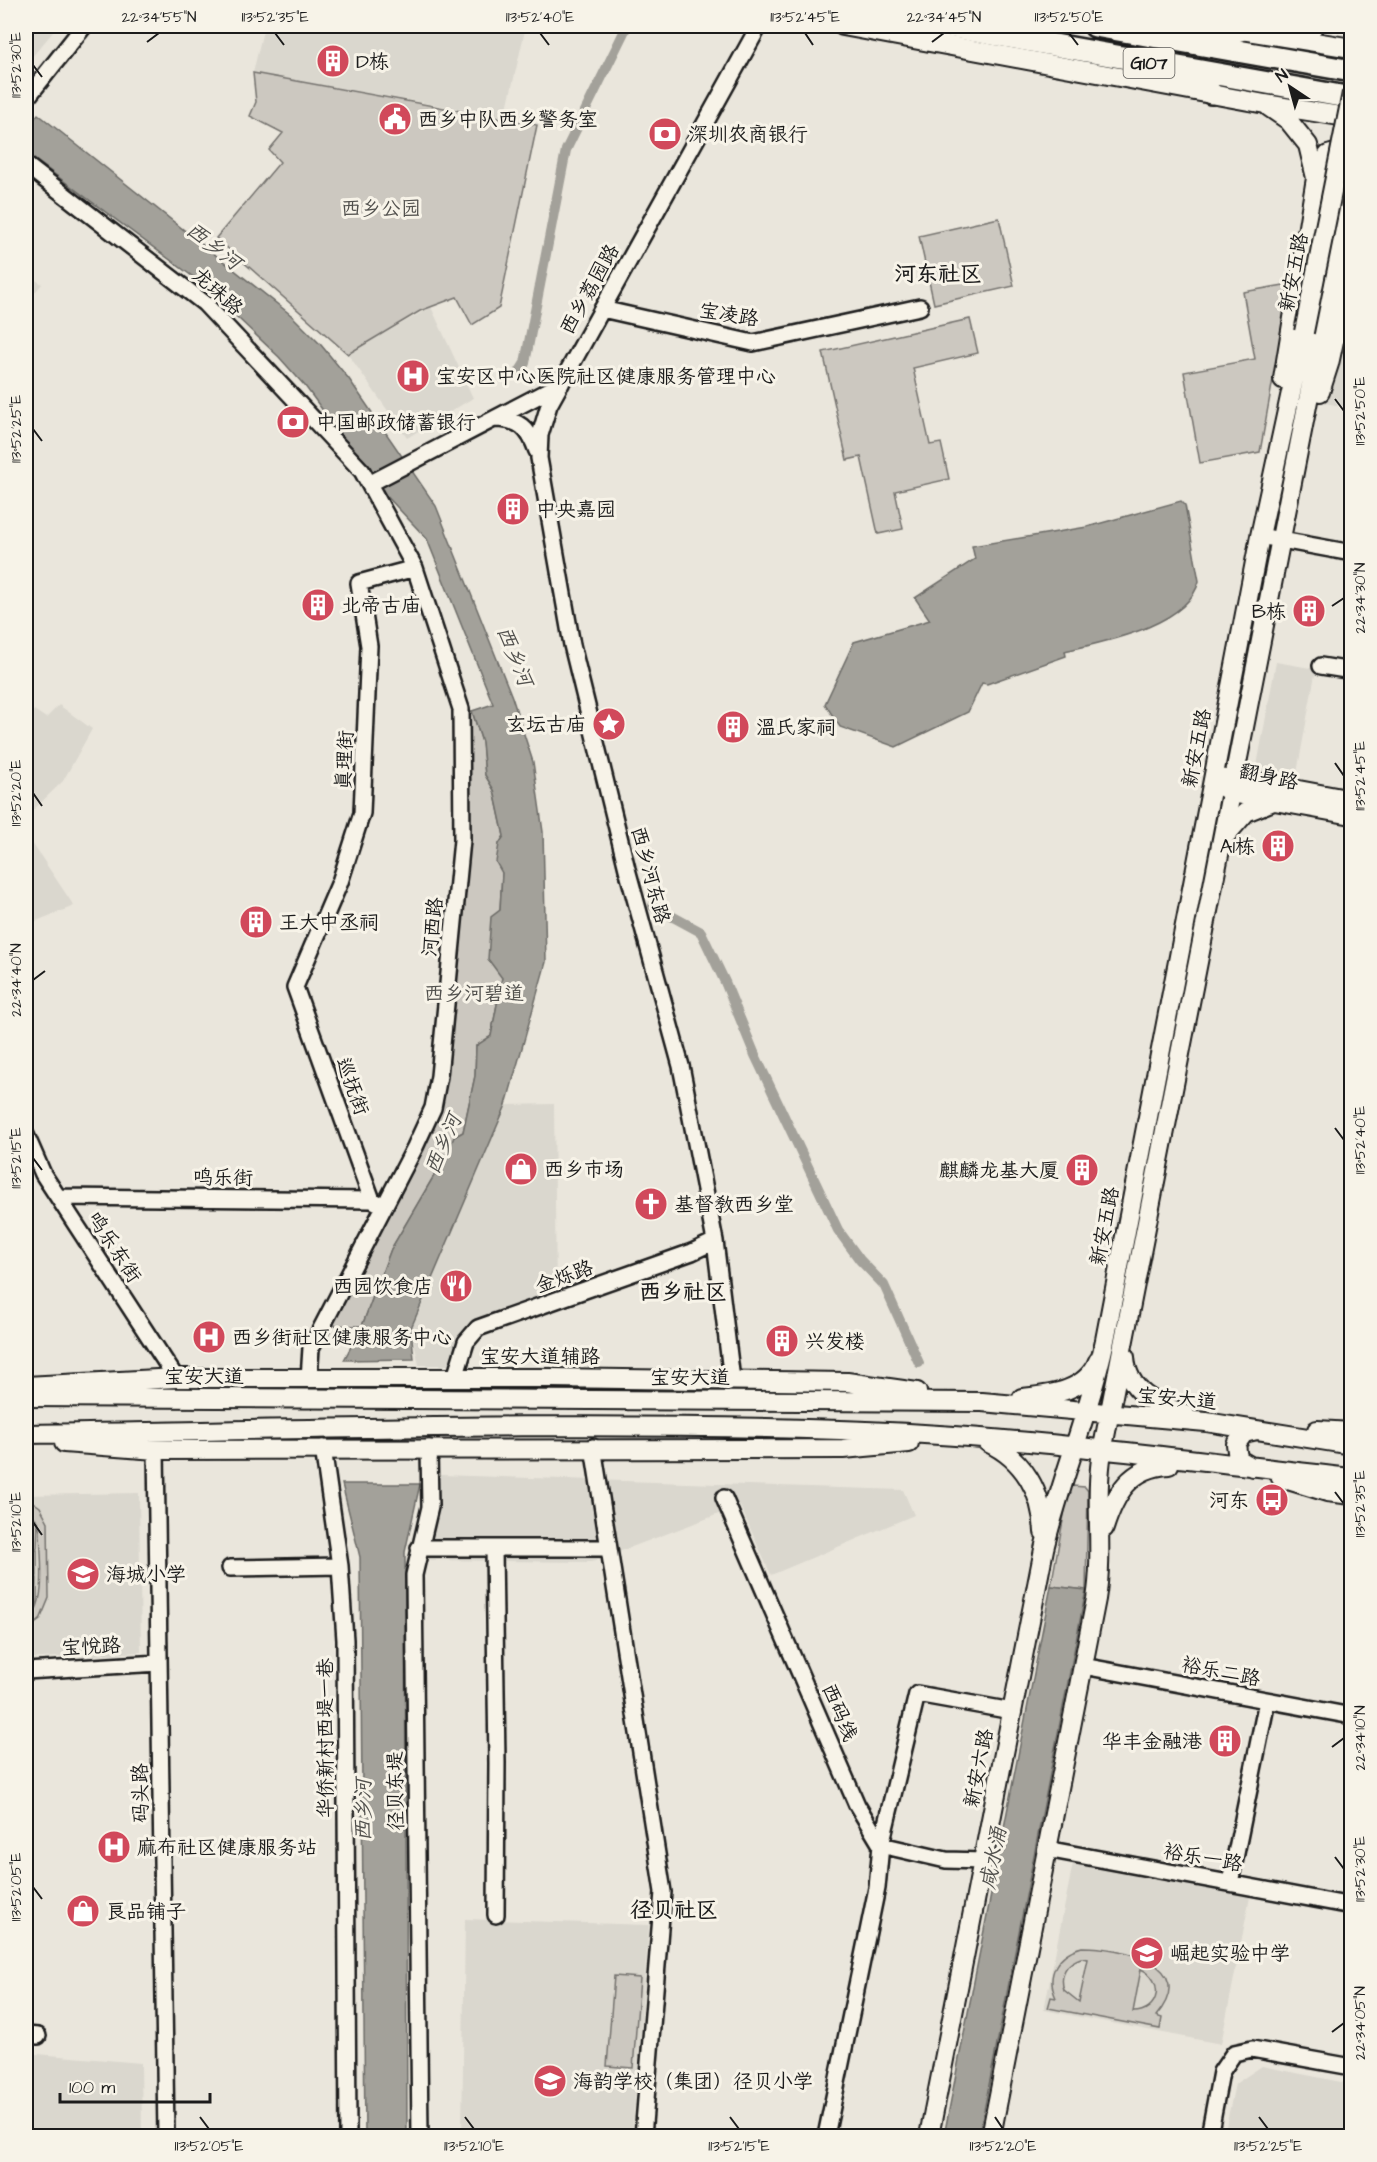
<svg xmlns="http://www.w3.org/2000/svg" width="1377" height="2162" viewBox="0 0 1377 2162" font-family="'Architects Daughter','LXGW WenKai TC',sans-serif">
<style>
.built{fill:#dad7ce}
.green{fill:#ccc8c0;stroke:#74726e;stroke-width:1.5;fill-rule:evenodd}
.water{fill:#a3a19a;stroke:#6d6c68;stroke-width:1.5}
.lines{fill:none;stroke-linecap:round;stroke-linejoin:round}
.canal{stroke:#a3a19a;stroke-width:10}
.minor-casing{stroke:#1c1c1c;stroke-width:20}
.major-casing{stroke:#1c1c1c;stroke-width:22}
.highway-casing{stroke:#1c1c1c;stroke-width:26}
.minor{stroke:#f7f3e8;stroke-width:15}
.major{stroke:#f7f3e8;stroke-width:18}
.highway{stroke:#f7f3e8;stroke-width:21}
.major-bridge-casing{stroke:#1c1c1c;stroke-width:22;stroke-linecap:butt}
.major-bridge{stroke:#f7f3e8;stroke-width:18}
.ticks{fill:none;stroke:#1c1c1c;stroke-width:2}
.labels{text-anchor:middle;stroke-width:6;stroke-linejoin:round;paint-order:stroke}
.shield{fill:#f7f3e8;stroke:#5e5c59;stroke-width:1.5}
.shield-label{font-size:18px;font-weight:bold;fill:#1c1c1c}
.poi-label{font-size:20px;fill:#1c1c1c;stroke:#f7f3e8;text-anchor:start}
.park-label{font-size:20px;fill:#51504d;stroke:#f7f3e8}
.street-label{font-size:20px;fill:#1c1c1c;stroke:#f7f3e8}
.water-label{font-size:21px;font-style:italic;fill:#52514e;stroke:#f7f3e8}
.quarter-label{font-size:22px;font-weight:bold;fill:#1c1c1c;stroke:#f7f3e8}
.neatline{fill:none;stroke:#1c1c1c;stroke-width:2}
.ticks-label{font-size:15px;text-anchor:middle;fill:#1c1c1c}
</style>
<rect width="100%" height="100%" fill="#eae6dc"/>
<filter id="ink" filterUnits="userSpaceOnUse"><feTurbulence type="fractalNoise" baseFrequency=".0167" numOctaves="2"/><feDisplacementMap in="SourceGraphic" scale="12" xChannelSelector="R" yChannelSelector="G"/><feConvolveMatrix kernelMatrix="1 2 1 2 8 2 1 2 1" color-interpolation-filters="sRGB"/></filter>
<g filter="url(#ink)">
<path class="built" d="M26,26H58L26,64Z
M264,26H526L505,117L253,73Z
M26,274L42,284L26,303Z
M1351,288V408L1325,403Z
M431,307L473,398L407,438L348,354Z
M1276,662L1316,669L1296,778L1256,771Z
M59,705L92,729L63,781L26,817V722L34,710L46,718Z
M26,834L74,906L26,925Z
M554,1104L556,1295L475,1323L465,1331L453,1365H419L411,1328L506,1105Z
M440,1475L903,1490L914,1515L771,1575L740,1506L592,1562L429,1560Z
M139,1493L141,1652L26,1659V1495Z
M1073,1863L1250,1897L1221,2044L1044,2010Z
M465,1919L649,1925L632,2136L462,2135Z
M26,2053L141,2063L142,2136H26Z
M1262,2066L1351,2084V2136H1224L1235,2084Z"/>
<path class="green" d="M253,73L537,125L499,308L472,325L457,297L420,311L348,354L216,238L280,162L269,150L283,133L250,116L256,102Z
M999,218L1014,286L934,304L919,236Z
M1290,284L1260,452L1200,463L1184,372L1255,359L1243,292Z
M970,319L978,353L913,368L930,445L941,443L949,479L895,491L903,529L878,534L861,457L847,460L823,352Z
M472,711L482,742L485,775L494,790L504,836L499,844L502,873L500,910L502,978L491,1036L476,1046L475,1076L463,1132L454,1137L448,1152L391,1249L362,1326L327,1325L438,1106L466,713Z
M1072,1486L1085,1487L1088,1491L1086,1590L1051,1586L1069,1488Z
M27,1498L40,1507L48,1522L49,1598L40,1620L26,1630V1621C49,1607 40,1555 40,1531L38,1522L37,1548H26V1521H38L26,1508Z
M26,1550H37V1576H26Z
M26,1578H37V1605H26Z
M1082,1947C1119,1947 1201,1963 1156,2016L1162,2018L1160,2029L1048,2008L1051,1997L1056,1998C1045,1974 1058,1953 1082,1947ZM1081,1958L1088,1959L1079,2002L1064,1990C1059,1974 1066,1963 1081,1958ZM1141,1969C1165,1980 1160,2012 1133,2012Z
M614,1976L640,1978L633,2068L607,2066Z"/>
<path class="water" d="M38,114L291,315L321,345L349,379L436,506L512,697L533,762L543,832L546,962L506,1105L411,1328L414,1359L344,1360L362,1326L391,1249L448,1152L454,1137L463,1132L475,1076L476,1046L491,1036L502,978L488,959L491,917L500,910L502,873L496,862L499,844L504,836L494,790L485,775L482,742L472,711L493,704L427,539L382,491L305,386L279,357L200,282L26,153V129Z
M1181,501L1185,505L1199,581C1188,626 1103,642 1065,651L1066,656L987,684L982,683L968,712L896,747L840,727L825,704L854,642L930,620L915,598L975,559L972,546L1087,527Z
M342,1484H420L405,1552L407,2136H365L360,1557Z
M1051,1586L1086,1590L979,2136H944Z"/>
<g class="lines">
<path class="canal" d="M520,371L525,363L566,150L627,26
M653,906L701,932L725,982L755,1055L838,1230L860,1260L884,1285L919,1363"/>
<g class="minor-casing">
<path id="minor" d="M26,99L84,26
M26,165L204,303L362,471L415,568L461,709L462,840L439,1076L433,1108L415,1147L311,1348L309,1379
M602,309L753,343L920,307
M494,419C519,419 529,428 537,451
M369,484L561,384
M1260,536L1352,553
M1321,666L1352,671
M26,1135L43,1174L176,1378
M58,1197L372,1200L380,1204
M372,1200L295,987L340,882L362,813L369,646L359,583L415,568
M455,1378L466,1342L478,1328L692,1252L715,1241
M732,1380L715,1241L681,1066L627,869L572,645L539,458L540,435L549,405L759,26
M593,1447L663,1892L643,2136
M323,1448L340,1566L345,1640L348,2136
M156,1450L166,2136
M724,1498L857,1805L881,1845L946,1860L983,1861
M419,1548H609
M494,1548L497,1763L496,1915
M230,1568L340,1566
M1083,1666L1352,1716
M26,1671L159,1663
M1046,1849L1352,1906
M1230,1883L1267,1701
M26,2035L38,2036
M420,2136L414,1575L430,1507L429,1448
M826,2136L877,1888L881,1845L917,1694L1012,1711
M1209,2136L1221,2072L1234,2053L1252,2049L1352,2067"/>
</g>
<g class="major-casing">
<path id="major" d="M843,26L1265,104L1352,118
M1229,28L1352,48
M1284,35L1314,26
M1269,107L1288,120L1308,145L1316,178L1283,379
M1316,178L1328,155L1342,151L1352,152
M1320,392L1329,364L1352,258
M1223,779L1234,778L1352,800
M1221,786L1231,793L1352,815
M1225,836L1246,812L1271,802
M1125,1357C1127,1392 1156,1404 1185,1414
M26,1386L176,1378H550L847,1382L917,1392
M26,1397L982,1402L1206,1422L1352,1445
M1022,1398C1049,1395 1086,1392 1098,1361
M1317,1430L1352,1432
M26,1434C297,1430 569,1421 840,1430C1011,1435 1182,1459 1352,1478
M987,1442C1024,1459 1042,1492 1044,1532
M64,1443L156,1450L843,1449L909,1443
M1252,1467L1238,1459L1236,1444L1244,1433L1257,1430
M1281,1478L1327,1492L1352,1495
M1104,1528C1115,1494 1130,1467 1169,1465
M929,2136L1044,1549C1061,1478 1090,1411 1105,1340L1260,536L1304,332
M991,2136L1096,1599C1104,1550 1094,1500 1102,1452L1352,176"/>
</g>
<g class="highway-casing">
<path id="highway" d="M947,26L1352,98
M1095,26L1352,71
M1185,35L1241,30
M1172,75L1211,93"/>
</g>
<use href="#minor" class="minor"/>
<use href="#major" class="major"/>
<use href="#highway" class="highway"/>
<g class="major-bridge-casing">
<path id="major-bridge" d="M1304,332L1352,93"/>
</g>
<use href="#major-bridge" class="major-bridge"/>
</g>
</g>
<path class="ticks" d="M275,33L284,45M540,33L549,45M805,33L813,45M1069,33L1078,45M147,42L159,33M932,42L944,33M33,65L42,77M1335,399L1344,411M33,429L42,441M1332,606L1344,598M1335,763L1344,776M33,793L42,806M33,980L45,971M1335,1128L1344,1140M33,1158L42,1170M1335,1492L1344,1504M33,1522L42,1535M1332,1747L1344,1738M1335,1857L1344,1869M33,1887L42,1899M1332,2032L1344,2023M200,2117L209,2129M465,2117L474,2129M730,2117L739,2129M995,2117L1003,2129M1259,2117L1268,2129"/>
<defs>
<g id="building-disc" transform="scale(1.725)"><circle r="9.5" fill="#d1495b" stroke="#f7f3e8"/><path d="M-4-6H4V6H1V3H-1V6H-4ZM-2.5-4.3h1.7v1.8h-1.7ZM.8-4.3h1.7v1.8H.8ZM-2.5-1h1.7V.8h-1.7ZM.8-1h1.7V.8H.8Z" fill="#fff"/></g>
<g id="civic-disc" transform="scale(1.725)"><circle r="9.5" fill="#d1495b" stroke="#f7f3e8"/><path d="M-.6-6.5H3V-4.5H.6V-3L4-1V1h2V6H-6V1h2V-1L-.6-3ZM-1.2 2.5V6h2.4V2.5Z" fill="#fff"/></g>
<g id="bank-disc" transform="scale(1.725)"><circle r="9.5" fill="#d1495b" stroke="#f7f3e8"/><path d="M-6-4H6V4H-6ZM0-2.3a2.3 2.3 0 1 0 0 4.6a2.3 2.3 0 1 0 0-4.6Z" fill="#fff"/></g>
<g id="hospital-disc" transform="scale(1.725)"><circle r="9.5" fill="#d1495b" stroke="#f7f3e8"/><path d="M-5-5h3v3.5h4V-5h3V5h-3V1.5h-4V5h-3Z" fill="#fff"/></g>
<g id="sight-disc" transform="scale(1.725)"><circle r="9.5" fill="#d1495b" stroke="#f7f3e8"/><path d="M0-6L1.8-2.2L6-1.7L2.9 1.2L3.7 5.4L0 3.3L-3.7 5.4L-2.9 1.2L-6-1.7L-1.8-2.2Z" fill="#fff"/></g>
<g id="shop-disc" transform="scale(1.725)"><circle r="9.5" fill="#d1495b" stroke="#f7f3e8"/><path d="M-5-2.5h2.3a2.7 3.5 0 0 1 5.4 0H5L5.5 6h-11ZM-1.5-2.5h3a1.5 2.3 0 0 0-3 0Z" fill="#fff"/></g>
<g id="church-disc" transform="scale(1.725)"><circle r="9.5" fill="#d1495b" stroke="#f7f3e8"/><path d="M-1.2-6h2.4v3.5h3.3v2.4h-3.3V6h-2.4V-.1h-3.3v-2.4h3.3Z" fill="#fff"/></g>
<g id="restaurant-disc" transform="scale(1.725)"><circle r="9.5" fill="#d1495b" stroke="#f7f3e8"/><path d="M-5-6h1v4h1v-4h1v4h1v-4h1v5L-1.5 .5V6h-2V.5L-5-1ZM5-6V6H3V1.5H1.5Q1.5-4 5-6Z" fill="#fff"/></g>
<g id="bus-disc" transform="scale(1.725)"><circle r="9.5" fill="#d1495b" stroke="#f7f3e8"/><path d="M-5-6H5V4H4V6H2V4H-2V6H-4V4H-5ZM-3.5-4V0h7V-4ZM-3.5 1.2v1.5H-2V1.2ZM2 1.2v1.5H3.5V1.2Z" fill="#fff"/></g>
<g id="school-disc" transform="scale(1.725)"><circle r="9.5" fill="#d1495b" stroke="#f7f3e8"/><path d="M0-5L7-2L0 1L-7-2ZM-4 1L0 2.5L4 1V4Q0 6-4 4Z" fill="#fff"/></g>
</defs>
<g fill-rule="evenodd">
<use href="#building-disc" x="333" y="61"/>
<use href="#civic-disc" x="395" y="119"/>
<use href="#bank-disc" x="665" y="134"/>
<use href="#hospital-disc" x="413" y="376"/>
<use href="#bank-disc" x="293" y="422"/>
<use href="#building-disc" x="513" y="509"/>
<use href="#building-disc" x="318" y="605"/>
<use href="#building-disc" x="1309" y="611"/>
<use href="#sight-disc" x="609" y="724"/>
<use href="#building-disc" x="733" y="727"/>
<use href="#building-disc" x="1278" y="846"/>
<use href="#building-disc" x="256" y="922"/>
<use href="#shop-disc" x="521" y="1169"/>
<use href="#building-disc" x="1082" y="1170"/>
<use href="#church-disc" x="651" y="1204"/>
<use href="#restaurant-disc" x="456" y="1286"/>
<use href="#hospital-disc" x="209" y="1337"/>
<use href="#building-disc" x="782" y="1341"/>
<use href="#bus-disc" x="1272" y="1500"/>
<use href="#school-disc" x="83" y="1574"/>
<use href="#building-disc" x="1225" y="1741"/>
<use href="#hospital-disc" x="114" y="1847"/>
<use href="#shop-disc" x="83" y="1911"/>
<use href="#school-disc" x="1147" y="1953"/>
<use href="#school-disc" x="550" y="2081"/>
</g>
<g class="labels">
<rect class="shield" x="1123.5" y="48" width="51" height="30" rx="4.5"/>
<g class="shield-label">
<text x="1149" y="69">G107</text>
</g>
<g class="poi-label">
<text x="356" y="68">D栋</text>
<text x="418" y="126">西乡中队西乡警务室</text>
<text x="688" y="141">深圳农商银行</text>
<text x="436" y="383">宝安区中心医院社区健康服务管理中心</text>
<text x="316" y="429">中国邮政储蓄银行</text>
<text x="536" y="516">中央嘉园</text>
<text x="341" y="612">北帝古庙</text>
<text x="1286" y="618" text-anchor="end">B栋</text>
<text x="586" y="731" text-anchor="end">玄坛古庙</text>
<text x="756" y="734">温氏家祠</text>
<text x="1255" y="853" text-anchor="end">A1栋</text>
<text x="279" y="929">王大中丞祠</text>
<text x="544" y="1176">西乡市场</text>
<text x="1059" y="1177" text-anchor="end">麒麟龙基大厦</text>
<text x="674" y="1211">基督教西乡堂</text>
<text x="433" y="1293" text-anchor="end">西园饮食店</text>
<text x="232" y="1344">西乡街社区健康服务中心</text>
<text x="805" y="1348">兴发楼</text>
<text x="1249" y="1507" text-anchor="end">河东</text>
<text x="106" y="1581">海城小学</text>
<text x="1202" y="1748" text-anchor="end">华丰金融港</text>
<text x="137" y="1854">麻布社区健康服务站</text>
<text x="106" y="1918">良品铺子</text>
<text x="1170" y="1960">崛起实验中学</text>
<text x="573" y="2088">海韵学校（集团）径贝小学</text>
</g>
<g class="park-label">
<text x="381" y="215">西乡公园</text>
<text x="474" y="1000">西乡河碧道</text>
</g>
<g class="street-label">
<text transform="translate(1293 272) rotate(-79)" y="7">新安五路</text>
<text transform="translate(589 289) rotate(-61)" y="7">西乡荔园路</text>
<text transform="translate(218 291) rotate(42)" y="7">龙珠路</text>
<text transform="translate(729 314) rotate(9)" y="7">宝凌路</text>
<text transform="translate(1196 748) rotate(-79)" y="7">新安五路</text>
<text transform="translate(344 760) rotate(-87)" y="7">真理街</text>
<text transform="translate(1269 776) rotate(12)" y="7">翻身路</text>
<text transform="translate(651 875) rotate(75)" y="7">西乡河东路</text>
<text transform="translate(432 927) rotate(-84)" y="7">河西路</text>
<text transform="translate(353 1086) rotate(70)" y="7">巡抚街</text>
<text transform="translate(223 1177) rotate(1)" y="7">鸣乐街</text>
<text transform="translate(1104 1226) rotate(-79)" y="7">新安五路</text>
<text transform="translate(115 1247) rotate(57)" y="7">鸣乐东街</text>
<text transform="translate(564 1276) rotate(-20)" y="7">金烁路</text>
<text x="540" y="1363">宝安大道辅路</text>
<text x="204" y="1383">宝安大道</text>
<text x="690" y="1384">宝安大道</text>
<text transform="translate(1177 1398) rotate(5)" y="7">宝安大道</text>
<text transform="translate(91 1646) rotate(-3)" y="7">宝悦路</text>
<text transform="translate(1221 1671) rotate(11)" y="7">裕乐二路</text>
<text transform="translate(840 1712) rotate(67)" y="7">西码线</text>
<text transform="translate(325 1738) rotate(-90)" y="7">华侨新村西堤一巷</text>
<text transform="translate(978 1768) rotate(-79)" y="7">新安六路</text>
<text transform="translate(395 1791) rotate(-91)" y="7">径贝东堤</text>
<text transform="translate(140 1793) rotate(-91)" y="7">码头路</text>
<text transform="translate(1203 1857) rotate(10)" y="7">裕乐一路</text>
</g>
<g class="water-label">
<text transform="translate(214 246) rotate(38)" y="7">西乡河</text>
<text transform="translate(515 656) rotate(68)" y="7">西乡河</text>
<text transform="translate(443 1144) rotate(-67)" y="7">西乡河</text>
<text transform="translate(363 1810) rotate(-90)" y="7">西乡河</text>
<text transform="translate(993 1858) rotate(-79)" y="7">咸水涌</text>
</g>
<g class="quarter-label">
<text x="938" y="281">河东社区</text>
<text x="683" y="1299">西乡社区</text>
<text x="674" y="1917">径贝社区</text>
</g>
</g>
<rect width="1377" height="2162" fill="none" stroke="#f7f3e8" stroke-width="66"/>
<g transform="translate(1290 87) rotate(324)" stroke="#f7f3e8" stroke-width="4.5" paint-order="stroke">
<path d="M0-4.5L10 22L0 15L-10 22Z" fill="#1c1c1c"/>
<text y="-9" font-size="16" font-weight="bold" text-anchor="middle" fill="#1c1c1c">N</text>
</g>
<path d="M60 2093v9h150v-9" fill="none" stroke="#1c1c1c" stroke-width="3"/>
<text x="69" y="2093" font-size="18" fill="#1c1c1c" stroke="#f7f3e8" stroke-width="4.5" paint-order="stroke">100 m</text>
<rect x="33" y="33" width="1311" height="2096" class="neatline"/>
<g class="ticks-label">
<text x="159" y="22">22°34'55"N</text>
<text x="275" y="22">113°52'35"E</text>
<text x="540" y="22">113°52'40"E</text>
<text x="805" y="22">113°52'45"E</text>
<text x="944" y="22">22°34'45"N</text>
<text x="1069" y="22">113°52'50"E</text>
<text transform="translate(16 65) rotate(-90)" y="5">113°52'30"E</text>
<text transform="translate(1360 411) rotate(-90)" y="5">113°52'50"E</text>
<text transform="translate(16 429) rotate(-90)" y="5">113°52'25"E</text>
<text transform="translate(1360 598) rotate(-90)" y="5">22°34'30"N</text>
<text transform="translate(1360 776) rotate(-90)" y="5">113°52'45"E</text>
<text transform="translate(16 793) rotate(-90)" y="5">113°52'20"E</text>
<text transform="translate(16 980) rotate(-90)" y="5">22°34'40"N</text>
<text transform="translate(1360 1140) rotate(-90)" y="5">113°52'40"E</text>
<text transform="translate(16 1158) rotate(-90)" y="5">113°52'15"E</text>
<text transform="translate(1360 1504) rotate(-90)" y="5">113°52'35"E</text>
<text transform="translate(16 1522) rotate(-90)" y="5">113°52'10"E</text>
<text transform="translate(1360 1738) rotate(-90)" y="5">22°34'10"N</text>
<text transform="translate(1360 1869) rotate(-90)" y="5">113°52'30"E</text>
<text transform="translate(16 1887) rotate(-90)" y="5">113°52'05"E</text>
<text transform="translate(1360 2023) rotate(-90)" y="5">22°34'05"N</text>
<text x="209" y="2151">113°52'05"E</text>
<text x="474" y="2151">113°52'10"E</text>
<text x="739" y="2151">113°52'15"E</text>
<text x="1003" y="2151">113°52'20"E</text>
<text x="1268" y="2151">113°52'25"E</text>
</g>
</svg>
